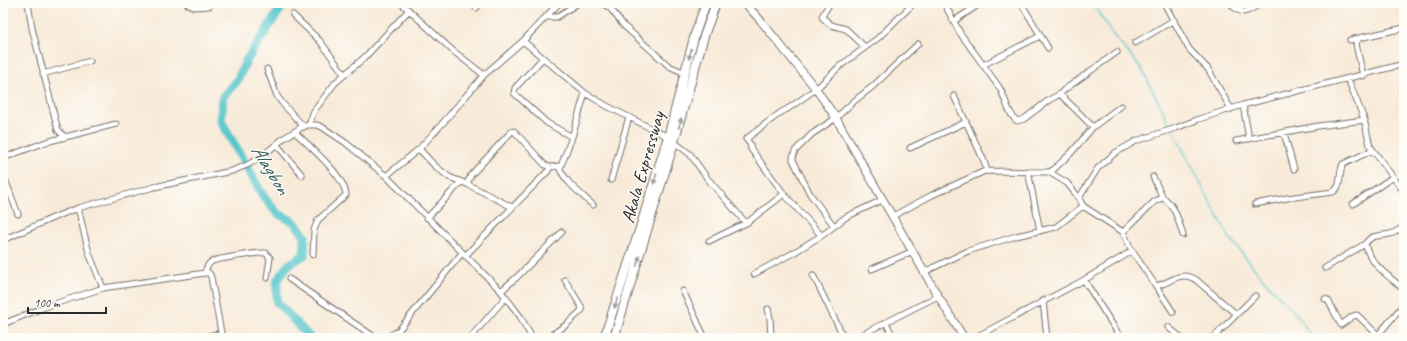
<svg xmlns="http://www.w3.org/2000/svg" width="1407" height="341" viewBox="0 0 1407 341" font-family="Caveat,sans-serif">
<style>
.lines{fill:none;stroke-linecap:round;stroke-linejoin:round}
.stream{stroke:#59c6cc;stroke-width:1.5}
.river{stroke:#59c6cc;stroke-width:9}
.street-casing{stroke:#736e68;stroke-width:7}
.secondary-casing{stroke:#736e68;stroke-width:9}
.primary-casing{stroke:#736e68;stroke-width:10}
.street{stroke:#fff;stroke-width:5}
.secondary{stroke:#fff;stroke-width:7}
.primary{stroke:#fff;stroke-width:8}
.oneway{fill:#a0a0a0}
.labels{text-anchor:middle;stroke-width:3;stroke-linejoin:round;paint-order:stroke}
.street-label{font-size:19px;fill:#2b2b2b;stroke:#fdfcf7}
.water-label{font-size:20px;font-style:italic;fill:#3b6163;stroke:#fdfcf7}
</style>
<rect width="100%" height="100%" fill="#fdfcf7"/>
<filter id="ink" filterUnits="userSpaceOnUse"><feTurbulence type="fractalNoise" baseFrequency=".025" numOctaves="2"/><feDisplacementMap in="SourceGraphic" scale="8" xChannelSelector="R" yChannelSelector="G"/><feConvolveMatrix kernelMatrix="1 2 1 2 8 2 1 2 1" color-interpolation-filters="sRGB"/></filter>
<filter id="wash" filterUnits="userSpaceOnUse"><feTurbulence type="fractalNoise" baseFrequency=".012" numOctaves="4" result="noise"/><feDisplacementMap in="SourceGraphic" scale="16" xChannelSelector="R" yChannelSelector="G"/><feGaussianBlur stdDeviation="0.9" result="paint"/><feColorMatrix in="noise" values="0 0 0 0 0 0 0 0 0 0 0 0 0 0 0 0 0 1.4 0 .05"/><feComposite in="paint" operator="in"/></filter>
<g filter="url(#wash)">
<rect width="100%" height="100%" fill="#f8ead8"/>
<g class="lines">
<path class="stream" d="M1092,3L1114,36L1142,69L1171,127
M1173,131L1229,237L1262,278L1298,316L1313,338"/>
<path class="river" d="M286,3L283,5L246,61L237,81L223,96L221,121L263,196L277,213L294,222L305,236L304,255L288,265L277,281V302L310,338"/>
</g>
</g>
<g filter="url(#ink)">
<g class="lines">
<g class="street-casing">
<path id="street" d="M28,3L32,28L58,130L65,137
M186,3L194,7L209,6
M401,3L452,50L484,75
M602,3L610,8L624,26L669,66L685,73
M830,3L822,16L823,18L831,25L846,29L865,47
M944,3L960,33L999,87C1006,98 1007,113 1017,121L1024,119L1049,100L1060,94L1064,90L1117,52
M1021,3L1048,48
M1164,3L1189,49L1208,69L1231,109
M1230,3C1242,17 1248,12 1261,3
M476,8L481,3
M610,8L613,3
M293,15L320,41L344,74
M546,17H557L578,3
M954,21L981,3
M1358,39L1356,44L1363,76
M1350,40L1404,28
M523,41L585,93L607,106L668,137
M1135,43L1174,20
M543,58L515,88L514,93L547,123L572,137
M983,65L1040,36
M267,69L277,96L282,103L304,127
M43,74L90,61
M1348,79L1364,119L1370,146L1404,192
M1060,94L1093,127
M954,96L984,161L987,171
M1243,105L1249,139
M309,125L314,111L335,83L365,57L409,10
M295,132C309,146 345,176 346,195L318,220L314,230L313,255
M1284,133L1294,169
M1236,141L1318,126L1365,120
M674,142L690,154L707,178L745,222
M277,145L302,175
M910,148L966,122
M419,149L435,166L449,177L467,184L512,207
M3,158L46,142L116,124
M559,167C566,183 580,193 593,205
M1028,171L1040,231
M1049,172L1053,170L1071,153L1093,127L1121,106
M3,174L18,214
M386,176L419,149L441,125L484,75L523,41L559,3
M1153,177L1163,198
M611,180L629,117
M467,184L471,175L511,132L514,131L545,165L550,167L561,166L572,137L585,93
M1255,204L1287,198L1333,192C1343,186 1338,173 1343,164L1373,150
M1353,204L1393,177
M1083,206L1123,232L1132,251L1156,286C1171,283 1180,270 1195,279L1236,314
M78,208L89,253L103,288
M893,216L932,195L985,171L1049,172L1067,183L1079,198
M427,218L461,182
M834,226L810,194L793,160V157L795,151L812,134L836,118L853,102L872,87L918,44
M1123,232L1155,201L1163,198C1175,204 1179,223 1183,235
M821,235L784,194L751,149L750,144L746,139L780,113L789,108L816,89L840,66L878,38L914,3
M3,240L55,217L78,208L154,187L232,171L247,165L260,158L284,138L302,127L308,125H317L322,127L346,143L386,176L500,290L520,316L532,338
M709,241L748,222L784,194
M1365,244C1370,264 1388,276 1404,289
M465,256L548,171L550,167
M1325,268L1365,244C1373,233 1378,237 1390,234C1395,233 1400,229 1404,226
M872,269L913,251
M924,272L968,251L1016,236L1056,227L1083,206L1079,198L1098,168L1115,153L1136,141L1176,128L1199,119L1243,105L1404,64
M205,273C206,268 207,265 211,262C214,259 261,252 266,253L270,258L267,278
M754,274L793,253L824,234L846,217L882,200
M813,275L844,338
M289,279L373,336L379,338
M1084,280L1121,338
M1156,286L1173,312
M501,291L517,277L562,232
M683,291L705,338
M1325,299L1328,300L1341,325L1353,316L1357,315L1378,335L1404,304
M1043,301L1047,338
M768,309L770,318L771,338
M886,322L890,331L896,338
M3,324L45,307L103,288L205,273H209L211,277L222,338
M1168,327L1181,338
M200,338L221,333
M382,338L387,337L398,331L462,253
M470,338L506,297
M547,338L566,325L582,310L581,306L565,280
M855,338L938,296
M974,338L1084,280L1132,251
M1213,338L1255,296"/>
</g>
<g class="secondary-casing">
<path id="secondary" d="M745,3L761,21L816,89L836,118L938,296L964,338"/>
</g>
<g class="primary-casing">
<path id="primary" d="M604,338L640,228L668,137L695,34L706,3
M614,338L672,149L704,36L716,3"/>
</g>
<use href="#street" class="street"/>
<use href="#secondary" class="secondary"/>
<use href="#primary" class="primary"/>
</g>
<defs><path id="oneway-solid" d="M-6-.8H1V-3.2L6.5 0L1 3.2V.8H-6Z"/></defs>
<g class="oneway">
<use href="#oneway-solid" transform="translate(690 54) rotate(105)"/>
<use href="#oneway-solid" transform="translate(680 123) rotate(-75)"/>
<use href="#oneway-solid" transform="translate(655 179) rotate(106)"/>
<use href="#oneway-solid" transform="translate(638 261) rotate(-73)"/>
<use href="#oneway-solid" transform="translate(616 303) rotate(108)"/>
</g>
</g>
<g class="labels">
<g class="street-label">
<text transform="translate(642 167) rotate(-74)" y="7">Akala Expressway</text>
</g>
<g class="water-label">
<text transform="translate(271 169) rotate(58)" y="7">Alagbon</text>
</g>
</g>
<rect width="1407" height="341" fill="none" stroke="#fdfcf7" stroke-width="16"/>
<path d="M28 307v6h78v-6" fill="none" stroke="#2b2b2b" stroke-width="2"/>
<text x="34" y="307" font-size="12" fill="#2b2b2b" stroke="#fdfcf7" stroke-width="3" paint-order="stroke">100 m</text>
</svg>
